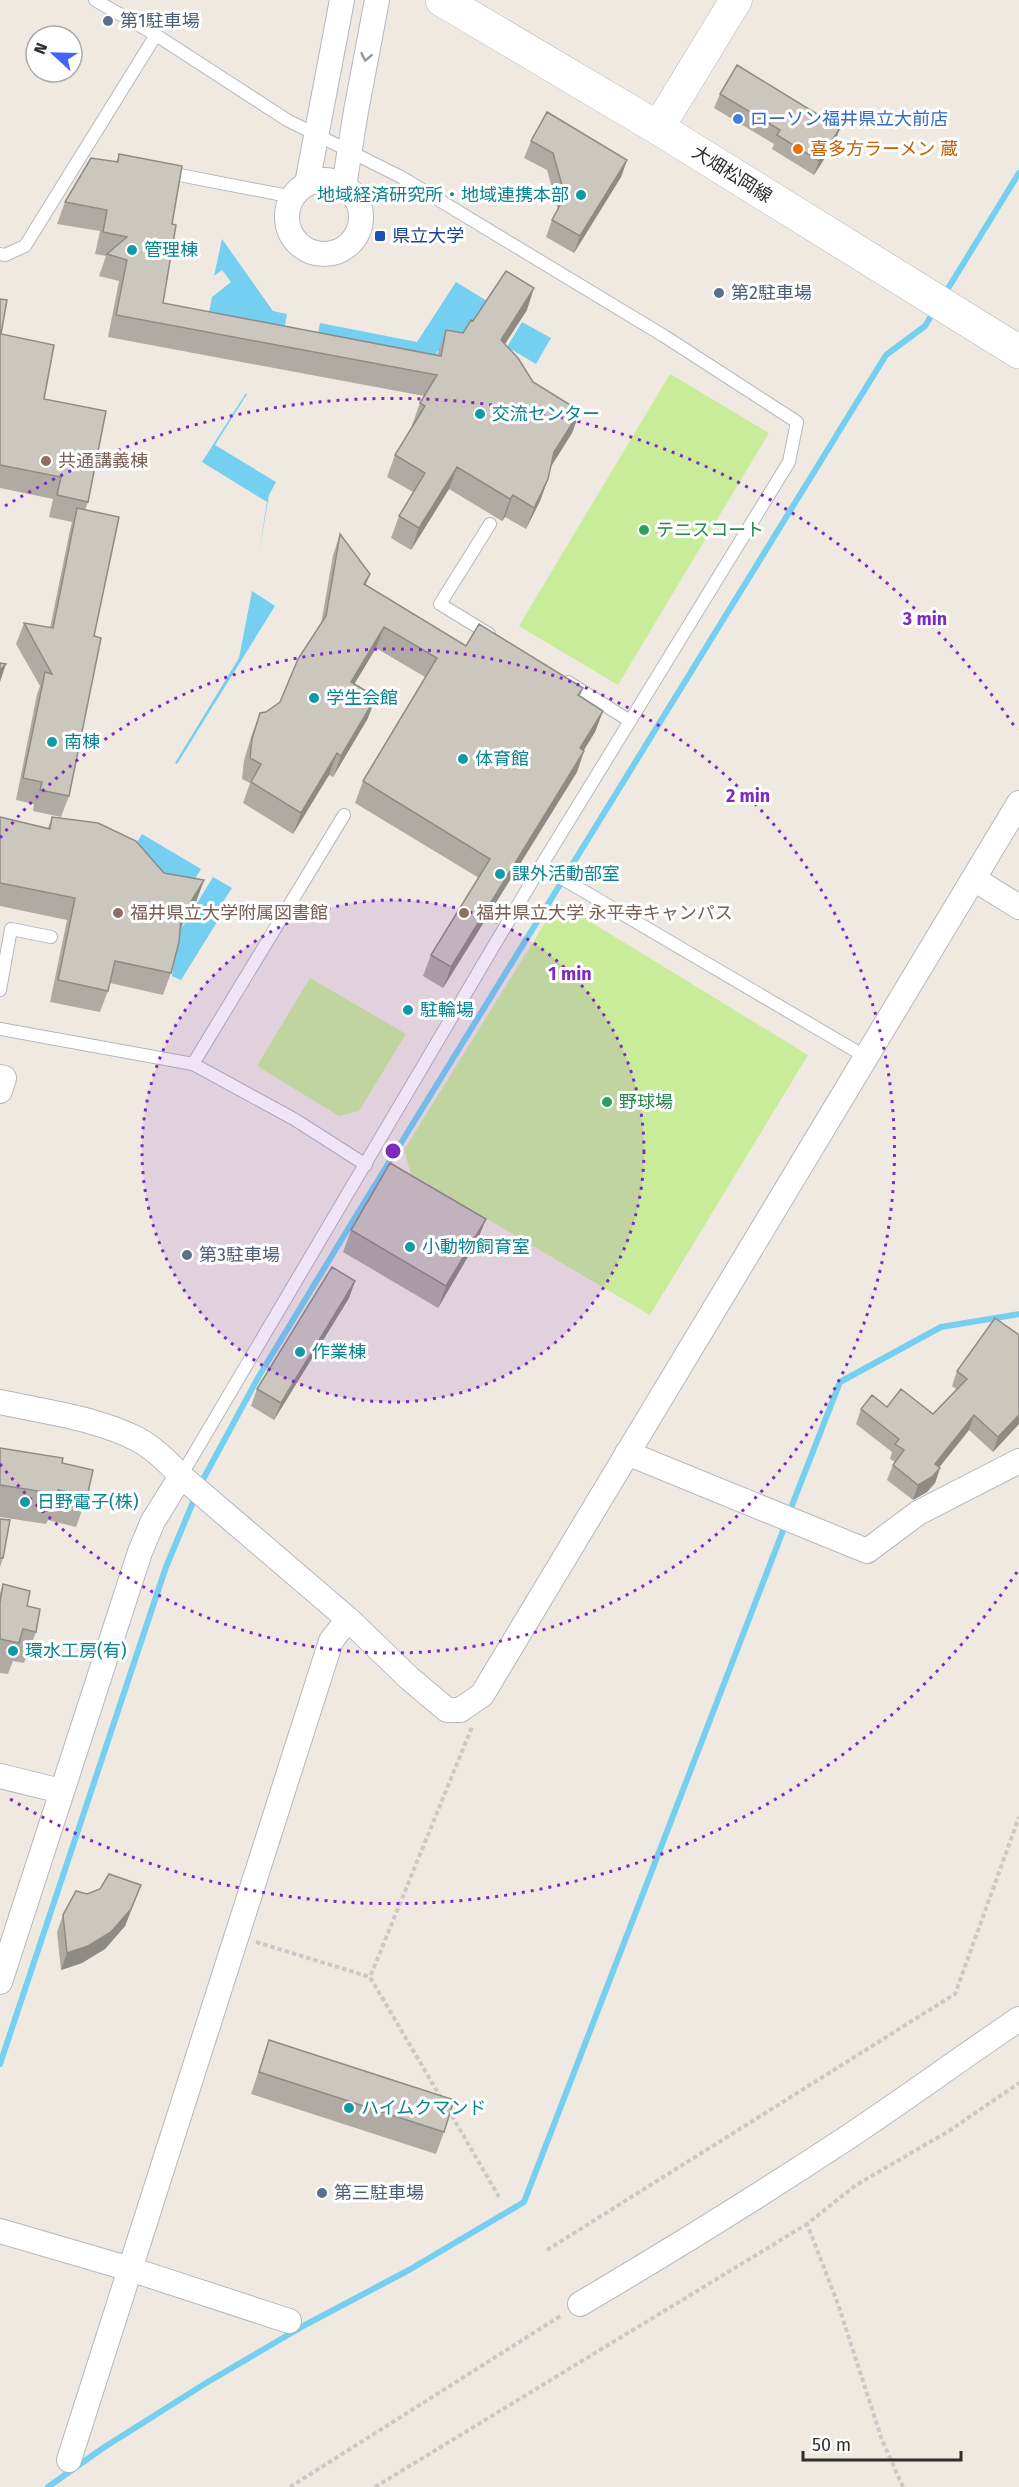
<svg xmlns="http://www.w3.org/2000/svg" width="1019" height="2487" viewBox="0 0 1019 2487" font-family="'Fira Sans','Noto Sans JP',sans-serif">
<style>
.pitch{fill:#c9ec9a}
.water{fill:#75cff0}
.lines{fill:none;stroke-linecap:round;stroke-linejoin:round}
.stream{stroke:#75cff0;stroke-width:6}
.service-casing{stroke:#b4b7c1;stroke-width:14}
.minor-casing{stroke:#b4b7c1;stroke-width:26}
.tertiary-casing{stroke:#b4b7c1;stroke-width:33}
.secondary-casing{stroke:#b4b7c1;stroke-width:34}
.path{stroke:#c9c9c9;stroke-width:4;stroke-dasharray:4.5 3;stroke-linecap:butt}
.service{stroke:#fff;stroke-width:12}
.minor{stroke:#fff;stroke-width:24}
.tertiary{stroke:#fff;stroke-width:32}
.secondary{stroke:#fff;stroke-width:33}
.wall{fill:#afaba4}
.shaded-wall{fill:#8e8b86}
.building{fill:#cbc7bf;stroke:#8e8b86;stroke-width:1.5}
.oneway{stroke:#969696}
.ring{fill:none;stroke:#7b2cbf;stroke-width:3;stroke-dasharray:3 6}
.service-dot{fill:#5c6f8a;stroke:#fff;stroke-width:2}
.shop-dot{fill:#3f7fe0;stroke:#fff;stroke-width:2}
.food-dot{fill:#e8710a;stroke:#fff;stroke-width:2}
.culture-dot{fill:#0f9aa8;stroke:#fff;stroke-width:2}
.transit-dot{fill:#1a4fb4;stroke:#fff;stroke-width:2}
.education-dot{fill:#8d6e63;stroke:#fff;stroke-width:2}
.leisure-dot{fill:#2e9e5b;stroke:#fff;stroke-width:2}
.labels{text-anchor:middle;stroke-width:6;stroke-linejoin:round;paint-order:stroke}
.service-label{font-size:18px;fill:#4e5e75;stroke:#fff;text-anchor:start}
.shop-label{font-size:18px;fill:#366cbe;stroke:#fff;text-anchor:start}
.food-label{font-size:18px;fill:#c56008;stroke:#fff;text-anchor:start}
.street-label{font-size:18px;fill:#2e2e2e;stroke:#fff}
.culture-label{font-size:18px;fill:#0d838f;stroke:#fff;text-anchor:start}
.transit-label{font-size:18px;fill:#164399;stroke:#fff;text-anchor:start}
.education-label{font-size:18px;fill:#785e54;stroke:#fff;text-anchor:start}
.leisure-label{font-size:18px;fill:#27864d;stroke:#fff;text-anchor:start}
.centre{fill:#7b2cbf;stroke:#fff;stroke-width:3}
.ring-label{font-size:18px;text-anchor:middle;font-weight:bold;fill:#7b2cbf;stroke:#fff;stroke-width:6;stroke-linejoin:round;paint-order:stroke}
</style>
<rect width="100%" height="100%" fill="#efe9e1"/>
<path class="pitch" d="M670,374L769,433L618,685L519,626Z
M558,902L808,1055L650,1315L411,1174L404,1150Z
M310,978L406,1034L359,1111L339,1116L257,1066Z"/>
<path class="water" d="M222,239L273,311L287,314L281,347L205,333L212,297L231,282L222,270L214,276Z
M456,282L487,301L454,353L437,351L432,376L314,353L320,323L417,342Z
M522,322L551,338L536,364L507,347Z
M246,393L247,394L215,445L276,482L269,495L259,553L267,502L202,462Z
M252,591L275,606L177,764L175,763L239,658Z
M142,834L201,869L183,898L127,859Z
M213,877L232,888L212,919L217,922L181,980L172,976L176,946L170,918L183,926Z"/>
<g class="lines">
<path class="stream" d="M944,295L1019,173
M200,1485L259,1376L348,1229L886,355L925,326L934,311
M789,1513L840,1382L941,1327L1019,1314
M0,2064L166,1567L196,1495
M48,2487L103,2448L206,2383L305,2325L409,2270L524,2202L786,1523"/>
<g class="service-casing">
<path id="service" d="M95,0L156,35L287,120L401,177L664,336L797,422L789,462L541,866L181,1476
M164,172L293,197
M0,254L5,255L25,246L156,35
M489,634L440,604L490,524
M568,682L630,721
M541,866L866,1057
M0,990L11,929L51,937
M0,1029L193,1064L294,1119L366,1165
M193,1064L344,815"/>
</g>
<g class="minor-casing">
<path id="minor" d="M287 217a37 37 0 1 1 74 0a37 37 0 1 1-74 0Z
M307,184L342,0
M344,186L356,111L377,0
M974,879L1019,907
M0,1077L4,1078L0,1091
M0,1402C46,1412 97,1418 139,1440C155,1449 169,1463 181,1476L348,1619L331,1641L69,2460
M627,1453L867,1551L918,1513L1019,1461
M348,1619L409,1678L447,1710H460L482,1695L1019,803
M0,1776L61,1791
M0,1982L140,1552L153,1521L181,1476
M0,2231L130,2269L289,2321
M580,2304C668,2252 754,2199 839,2143C900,2103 958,2060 1019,2019"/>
</g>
<g class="tertiary-casing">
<path id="tertiary" d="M658,128L736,0"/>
</g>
<g class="secondary-casing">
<path id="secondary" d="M442,0L658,128L1019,352"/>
</g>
<path class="path" d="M256,1942L370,1977
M441,2098L370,1977L472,1727
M448,2109L499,2197
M547,2250L955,1994L1019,1817
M290,2487L562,2315
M375,2487L807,2224
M903,2487L882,2440L838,2304L807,2224L856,2185L949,2131L1019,2083"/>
<use href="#service" class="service"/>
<use href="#minor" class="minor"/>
<use href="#tertiary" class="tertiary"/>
<use href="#secondary" class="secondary"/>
</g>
<path class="wall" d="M720,94L840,128L835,142L814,175L772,149L774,144L714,108Z
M531,141L627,160L621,177L574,253L546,237L552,220L558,210L547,170L524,158Z
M119,154L172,224L163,303L437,355L446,330L463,333L473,321L527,310L505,344L533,382L580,411L572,433L551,466L548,479L540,501L526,529L505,517L502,521L449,489L411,550L391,538L399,516L413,492L387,477L395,455L413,426L412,425L420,403L424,396L108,337L119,281L99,276L106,256L95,254L100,231L57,224L65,202L116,162Z
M0,299L1,334L44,399L88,502L85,510L94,636L69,796L61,817L33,811L34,804L16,800L37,694L40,686L16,644L24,623L50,628L70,530L72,522L49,517L53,499L0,488Z
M340,534L370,574L366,585L466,646L583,688L580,696L603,711L595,732L584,750L577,772L443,988L423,976L431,955L479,878L355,803L363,781L425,677L376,648L354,684L368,718L333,777L329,775L293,834L243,803L250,783L242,779L244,760L252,734L260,713L266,712L280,702L321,624L333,555Z
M0,817L48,828L52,817L164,873L204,880L196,902L180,928L171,973L163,995L110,983L108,991L100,1012L50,1002L67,920L0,906Z
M486,1219L477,1241L438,1308L343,1252L351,1230Z
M355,1281L349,1298L274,1420L251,1406L257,1389Z
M957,1371L1019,1424L993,1452L969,1430L939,1467L940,1468L935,1483L927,1492L913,1500L887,1480L893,1465L895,1462L890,1459L892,1452L856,1424L861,1409L887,1407L933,1414L957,1390L952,1386Z
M0,1448L62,1463L87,1497L76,1527L48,1520L46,1524L0,1517Z
M0,1519L3,1558L0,1567Z
M3,1584L27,1606L36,1632L24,1663L13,1661L8,1674L0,1673V1593Z
M141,1885L125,1926L105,1949L82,1963L61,1970L57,1932L63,1915L87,1894Z
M269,2040L444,2132L436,2154L251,2094Z"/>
<path class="shaded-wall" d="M840,128L835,142L814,175L819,161Z
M627,160L621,177L574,253L580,236Z
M534,288L527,310L494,361L501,340Z
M580,411L572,433L547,473L554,452Z
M457,467L449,489L411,550L419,528Z
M548,479L540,501L526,529L534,508Z
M513,495L505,517L502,521L510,499Z
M384,627L376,648L343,703L351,682Z
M6,664L0,682V670Z
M376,697L368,718L333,777L341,756Z
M603,711L595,732L572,769L580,748Z
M584,751L577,772L443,988L451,967Z
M337,753L329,775L293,834L301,813Z
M204,880L196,902L173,940L181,918Z
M486,1219L477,1241L438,1308L446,1286Z
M355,1281L349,1298L274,1420L281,1403Z
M974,1415L969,1430L930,1479L935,1464Z
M1019,1415V1424L993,1452L998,1437Z
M940,1468L935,1483L927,1492L913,1500L918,1485Z
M141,1885L125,1926L105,1949L82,1963L61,1970L67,1953Z"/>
<path class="building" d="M737,65L840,128L819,161L777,135L780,130L720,94Z
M547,112L627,160L580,236L552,220L565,196L553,153L531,141Z
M119,154L182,166L172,224L176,225L163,303L441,356L446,330L463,333L471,320L473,321L506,271L534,288L501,340L518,358L533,382L580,411L554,452L548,479L534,508L513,495L510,499L457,467L419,528L399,516L425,473L395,455L425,406L420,403L437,375L116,315L127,260L107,254L127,237L103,232L107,210L65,202L91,158L118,162Z
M0,299L7,300L1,334L54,345L44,399L106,411L88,502L57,495L61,477L0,465Z
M77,508L119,517L94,636L101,638L69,796L40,790L42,782L23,778L45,672L52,674L24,623L53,628Z
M340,534L370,574L364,584L466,646L479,624L583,688L578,695L603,711L580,748L584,751L451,967L431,955L490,859L363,781L437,658L384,627L351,682L376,697L341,756L337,753L301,813L251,782L261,764L250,758L252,739L260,713L266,712L280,702L298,659L326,616Z
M0,663L6,664L0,670Z
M0,817L50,829L52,817L98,823L136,841L164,873L204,880L181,918L179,942L171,973L115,961L108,991L58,980L75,898L0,883Z
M390,1163L486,1219L446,1286L351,1230Z
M332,1267L355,1281L281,1403L257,1389Z
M995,1318L1019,1335V1415L998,1437L974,1415L935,1464L940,1468L932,1477L918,1485L893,1465L904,1450L895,1444L899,1439L861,1409L872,1395L887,1407L901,1389L933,1414L967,1379L957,1371Z
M0,1448L63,1458L62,1463L93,1470L87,1497L58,1490L57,1494L0,1485Z
M0,1519L10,1520L3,1558H0Z
M3,1584L30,1591L27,1606L40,1609L36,1632L23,1629L19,1643L0,1639V1603Z
M109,1874L141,1885L131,1909L111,1932L88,1946L67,1953L63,1915L76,1891L87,1894L100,1889Z
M269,2040L454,2100L444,2132L259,2072Z"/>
<defs><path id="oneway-chevron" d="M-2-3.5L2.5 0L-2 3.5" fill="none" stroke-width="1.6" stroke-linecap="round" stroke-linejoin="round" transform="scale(1.5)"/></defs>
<use class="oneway" href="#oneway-chevron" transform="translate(366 57) rotate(101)"/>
<circle cx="393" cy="1151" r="251" fill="#7b2cbf" fill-opacity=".12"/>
<g class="ring">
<circle cx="393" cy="1151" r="251"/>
<path d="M0 838A502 502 0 1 1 0 1464"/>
<path d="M1017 1572A753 753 0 0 1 5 1796M5 506A753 753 0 0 1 1017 730"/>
</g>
<g class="service-dot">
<circle cx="108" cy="21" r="6"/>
<circle cx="719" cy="293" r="6"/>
<circle cx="187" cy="1255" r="6"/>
<circle cx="322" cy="2193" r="6"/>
</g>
<circle class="shop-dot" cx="738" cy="119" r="6"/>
<circle class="food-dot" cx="798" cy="149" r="6"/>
<g class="culture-dot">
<circle cx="581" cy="195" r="6"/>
<circle cx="132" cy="250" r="6"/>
<circle cx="480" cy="414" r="6"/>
<circle cx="314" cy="698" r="6"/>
<circle cx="52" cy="742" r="6"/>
<circle cx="463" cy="759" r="6"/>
<circle cx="500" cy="874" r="6"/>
<circle cx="408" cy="1010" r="6"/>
<circle cx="410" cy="1247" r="6"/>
<circle cx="300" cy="1352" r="6"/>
<circle cx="25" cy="1502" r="6"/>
<circle cx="13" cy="1651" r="6"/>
<circle cx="349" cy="2108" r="6"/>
</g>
<rect class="transit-dot" x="374" y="230" width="12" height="12" rx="3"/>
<g class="education-dot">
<circle cx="46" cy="461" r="6"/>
<circle cx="118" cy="913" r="6"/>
<circle cx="464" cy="913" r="6"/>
</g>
<g class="leisure-dot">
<circle cx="644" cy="530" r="6"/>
<circle cx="607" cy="1102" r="6"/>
</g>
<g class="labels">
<g class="service-label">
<text x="120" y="27">第1駐車場</text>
<text x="731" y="299">第2駐車場</text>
<text x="199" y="1261">第3駐車場</text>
<text x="334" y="2199">第三駐車場</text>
</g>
<g class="shop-label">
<text x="750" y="125">ローソン福井県立大前店</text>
</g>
<g class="food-label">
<text x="810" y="155">喜多方ラーメン 蔵</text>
</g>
<g class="street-label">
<text transform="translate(732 174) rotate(32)" y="6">大畑松岡線</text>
</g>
<g class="culture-label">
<text x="569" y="201" text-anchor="end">地域経済研究所・地域連携本部</text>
<text x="144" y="256">管理棟</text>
<text x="492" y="420">交流センター</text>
<text x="326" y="704">学生会館</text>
<text x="64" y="748">南棟</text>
<text x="475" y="765">体育館</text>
<text x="512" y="880">課外活動部室</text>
<text x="420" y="1016">駐輪場</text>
<text x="422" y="1253">小動物飼育室</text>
<text x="312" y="1358">作業棟</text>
<text x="37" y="1508">日野電子(株)</text>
<text x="25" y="1657">環水工房(有)</text>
<text x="361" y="2114">ハイムクマンド</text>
</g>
<g class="transit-label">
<text x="392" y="242">県立大学</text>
</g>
<g class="education-label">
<text x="58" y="467">共通講義棟</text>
<text x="130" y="919">福井県立大学附属図書館</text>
<text x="476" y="919">福井県立大学 永平寺キャンパス</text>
</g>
<g class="leisure-label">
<text x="656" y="536">テニスコート</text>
<text x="619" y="1108">野球場</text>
</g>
</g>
<circle cx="393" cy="1151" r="9" class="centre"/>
<g class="ring-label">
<text x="925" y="625">3 min</text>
<text x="748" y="802">2 min</text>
<text x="570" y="980">1 min</text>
</g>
<g transform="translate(54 54) rotate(292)"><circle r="28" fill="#ffffff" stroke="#ababab" stroke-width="1.5"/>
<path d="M0-4.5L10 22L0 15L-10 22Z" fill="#4264fb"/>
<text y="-9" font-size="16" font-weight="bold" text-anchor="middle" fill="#2e2e2e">N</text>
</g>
<path d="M803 2451v9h158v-9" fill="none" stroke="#2e2e2e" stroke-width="3"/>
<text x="812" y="2451" font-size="18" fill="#2e2e2e" stroke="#ffffff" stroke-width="4.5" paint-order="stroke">50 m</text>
</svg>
